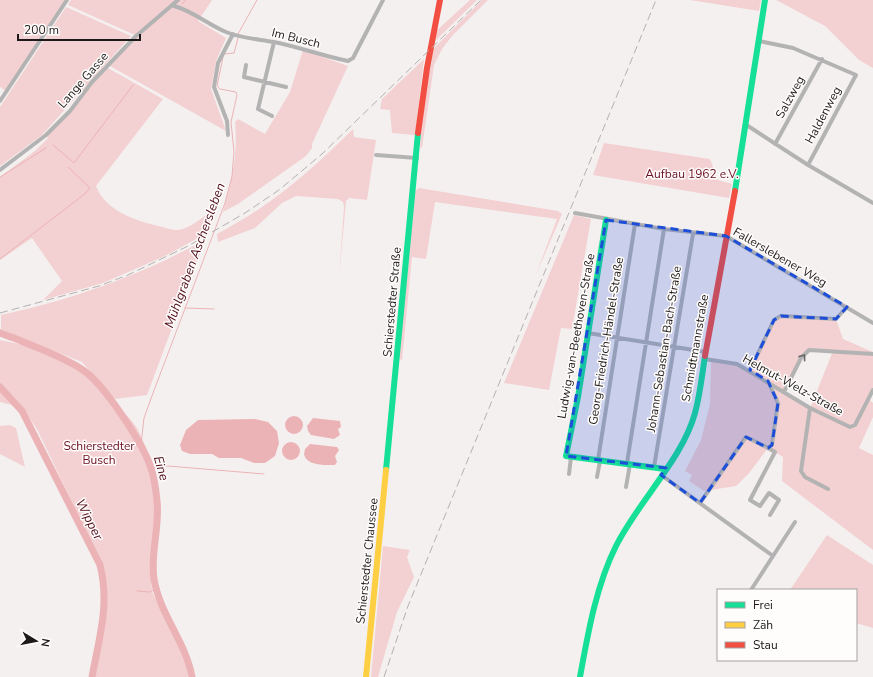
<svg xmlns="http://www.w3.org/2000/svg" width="873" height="677" viewBox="0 0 873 677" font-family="'Nunito Sans',sans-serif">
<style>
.green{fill:#f3d0d1;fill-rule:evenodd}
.water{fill:#ebb3b6}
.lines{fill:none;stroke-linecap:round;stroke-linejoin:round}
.stream{stroke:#ebb3b6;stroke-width:1}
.river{stroke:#ebb3b6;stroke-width:7}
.street{stroke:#b4b3b3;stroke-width:4}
.fast{stroke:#16e098;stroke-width:6}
.slow{stroke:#ffcf43;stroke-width:6}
.jam{stroke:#f24e42;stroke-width:6}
.rail{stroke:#b4b1b1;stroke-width:1;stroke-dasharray:8 4;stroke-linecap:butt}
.oneway{stroke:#686666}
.marked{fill:#1d4ed8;fill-opacity:0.2;stroke:#1d4ed8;stroke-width:3;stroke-dasharray:8 5;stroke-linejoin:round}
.labels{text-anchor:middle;stroke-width:3;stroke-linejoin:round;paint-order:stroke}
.street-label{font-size:12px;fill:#1d1919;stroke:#fffcfc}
.park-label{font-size:12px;fill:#6b1022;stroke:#fffcfc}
.water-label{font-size:13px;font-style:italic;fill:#4f0b18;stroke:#fffcfc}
</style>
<rect width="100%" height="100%" fill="#f5f0f0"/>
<path class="green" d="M0,0H67L7,92L0,87Z
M71,0H212L198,21L226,38L216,61L211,89L226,131L110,66L137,36L68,5Z
M470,0H477L433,43L436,31Z
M482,0H488L452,36L442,49L434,65L422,148L420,147L423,109L432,50Z
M690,0H761L759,11Z
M776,0H873V68L859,60L825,26Z
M66,7L131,36L42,135L0,166V107Z
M303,50L348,66L312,144V148L306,156L238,204L223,212C232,178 238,157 235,122L238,119L265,134L290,92Z
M424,59L415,135L392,133L390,110L380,109L382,99Z
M106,67L163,99L96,186C106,211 134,220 158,226C164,227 171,230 176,230C189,230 203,217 213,209L209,232L165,256L103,283L43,300L62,281L32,238L0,260V177L35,151L48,138L46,135L70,111Z
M353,129L354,137L376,140L367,200L349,198L346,201L339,278L344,207L343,202L338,199L296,196L282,203L255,228L218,242L217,234C231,226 246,218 259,209C293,186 324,158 353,129Z
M604,143L710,159L718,180L732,184L729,198L593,175Z
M419,188L558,211L562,214L535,277L557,219L435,202L426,259L412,257L402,360L399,359L415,191Z
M574,215L591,219L572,329L561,328L549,390L504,383Z
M205,240L147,395L115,399L82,362L1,330V315C75,299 138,276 205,240Z
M781,316L836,319L843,339L873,352V390L868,398L873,403V417L859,448L873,455V550L782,481L783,457L768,448L750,472L736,486L704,491L689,481L692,475L685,471L701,440L710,404L711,360L737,364L750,370L774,320ZM814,350L833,351L810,408L785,392L806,352Z
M0,340C19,344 38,347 56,355C85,369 100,385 121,409C126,415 134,422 138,430C151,455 158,487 158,515C159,542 146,567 153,594L185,650L188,677H89L104,598L105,584L101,563L38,431L23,408L0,402Z
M10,425L16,428L25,467L0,454V426Z
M827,535L873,565V628L856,623V590H790Z
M383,546L410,550L407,557L414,577L397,612L378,677H371Z"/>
<path class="water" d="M285 425a9 9 0 1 1 18 0a9 9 0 1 1-18 0Z
M313,418L340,421L341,427L338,429L340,435L334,439L311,435L308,431L307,426Z
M255,419L268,422L277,431L279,443L275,456L265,463H254L241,458H219L212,454H190L182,451L180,445L186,430L198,420Z
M282 451a9 9 0 1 1 18 0a9 9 0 1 1-18 0Z
M310,444L337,447L339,450L335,456L337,462L335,465C325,465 306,466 304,454L305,449Z"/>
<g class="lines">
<path class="stream" d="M182,4L186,0
M238,34L257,0
M224,54L234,53L238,38
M53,145L74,163L133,85
M0,177L46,148
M0,259L86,193L90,188L68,167
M185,308L214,309
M141,444L144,418L153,393L225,203L232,176L234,152L231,122L237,95L236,92L220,89L217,86L223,57
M151,468L168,466L264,474
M137,591L150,592L156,588"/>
<path class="river" d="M0,333C4,335 9,336 14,338C37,348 62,356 83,370C104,384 141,441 150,465C154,476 156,490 157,501C160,527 150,554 154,579C160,615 186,642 192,677
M0,387L22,411L100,565C110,605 99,638 92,677"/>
<path class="street" d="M174,6C193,11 207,24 226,32C241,38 257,39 274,42C299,47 323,56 348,61L353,58L383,0
M759,41L793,48L856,75L808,165
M246,65L244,77L286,87
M0,101L67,0
M272,116L258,109L274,42
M745,124L808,165L873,203
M228,135L227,121L214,87L218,63L233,34
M775,144L822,59
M376,155L417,158
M0,170L46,135L70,111L92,82L135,37L178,0
M575,213L664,229L726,236L873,323
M588,333L706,352
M705,359L737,364L810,408L850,427L855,425L873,390
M750,370L774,320L781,316L836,319L847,307
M784,392L801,358L809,350L873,354
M810,408L801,471L805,477L828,489
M768,448L775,452L750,500L760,506L769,493L779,500L770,515
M598,460L635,224
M627,463L664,229
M654,467L693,234
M569,474L571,457
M661,475L773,556L795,522
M597,477L600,461
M626,487L630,464
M700,503L746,437L768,448L772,445L778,403L769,383
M751,590L773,556"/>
<path class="fast" d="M735,191L765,0
M606,220L578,397L566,456L665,469
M386,470L418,133
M580,677C588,633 596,586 616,546C638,502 683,458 695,413C700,395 702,375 705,356"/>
<path class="slow" d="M366,677L386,470"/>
<path class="jam" d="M418,133L427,68L440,0
M705,356L735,191"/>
<path class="rail" d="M0,313L99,286L128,275L188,246L245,213L279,190L322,154L481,0
M384,677L408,606L656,0"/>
</g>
<defs><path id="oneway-chevron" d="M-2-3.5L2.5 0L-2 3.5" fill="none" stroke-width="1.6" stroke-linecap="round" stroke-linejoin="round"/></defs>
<use class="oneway" href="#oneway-chevron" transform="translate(803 357) rotate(-54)"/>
<path class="marked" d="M606,220L726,236L847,307L836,319L781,316L774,320L750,370L768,381L778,403L772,445L768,448L746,437L700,503L661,475L666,468L566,456Z"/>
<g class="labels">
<g class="street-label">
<text transform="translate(296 38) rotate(14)" y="4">Im Busch</text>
<text transform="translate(83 80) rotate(-49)" y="4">Lange Gasse</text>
<text transform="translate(790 97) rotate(-61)" y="4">Salzweg</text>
<text transform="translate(823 115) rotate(-62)" y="4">Haldenweg</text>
<text transform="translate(780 257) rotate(30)" y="4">Fallerslebener Weg</text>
<text transform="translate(392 302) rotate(-85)" y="4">Schierstedter Straße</text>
<text transform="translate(576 336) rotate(-80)" y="4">Ludwig-van-Beethoven-Straße</text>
<text transform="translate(606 341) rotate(-81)" y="4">Georg-Friedrich-Händel-Straße</text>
<text transform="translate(695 348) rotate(-80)" y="4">Schmidtmannstraße</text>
<text transform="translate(664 349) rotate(-81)" y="4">Johann-Sebastian-Bach-Straße</text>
<text transform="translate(793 385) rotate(29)" y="4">Helmut-Welz-Straße</text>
<text transform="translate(367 561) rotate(-84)" y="4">Schierstedter Chaussee</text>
</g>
<g class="park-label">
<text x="692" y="178">Aufbau 1962 e.V.</text>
<text x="99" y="450">Schierstedter<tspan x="99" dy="14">Busch</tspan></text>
</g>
<g class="water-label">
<text transform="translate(194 255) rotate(-70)" y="5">Mühlgraben Aschersleben</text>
<text transform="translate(162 468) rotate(74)" y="5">Eine</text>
<text transform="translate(90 519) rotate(63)" y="5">Wipper</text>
</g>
</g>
<rect x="717" y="589" width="140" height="72" fill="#fffcfc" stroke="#a5a1a1"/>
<rect x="725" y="602" width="20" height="6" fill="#16e098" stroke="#a5a1a1"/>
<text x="753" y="609" font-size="12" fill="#1d1919">Frei</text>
<rect x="725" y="622" width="20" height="6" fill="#ffcf43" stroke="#a5a1a1"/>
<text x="753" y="629" font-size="12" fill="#1d1919">Zäh</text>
<rect x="725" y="642" width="20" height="6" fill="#f24e42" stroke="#a5a1a1"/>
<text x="753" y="649" font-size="12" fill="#1d1919">Stau</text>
<g transform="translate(36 641) rotate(100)" stroke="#fffcfc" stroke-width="3" paint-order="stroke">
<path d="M0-3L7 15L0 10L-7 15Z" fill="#1d1919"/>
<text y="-6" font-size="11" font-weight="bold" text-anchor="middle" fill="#1d1919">N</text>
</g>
<path d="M18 34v6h122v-6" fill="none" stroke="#1d1919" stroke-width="2"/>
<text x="24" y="34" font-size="12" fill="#1d1919" stroke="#fffcfc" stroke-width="3" paint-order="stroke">200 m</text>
</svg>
